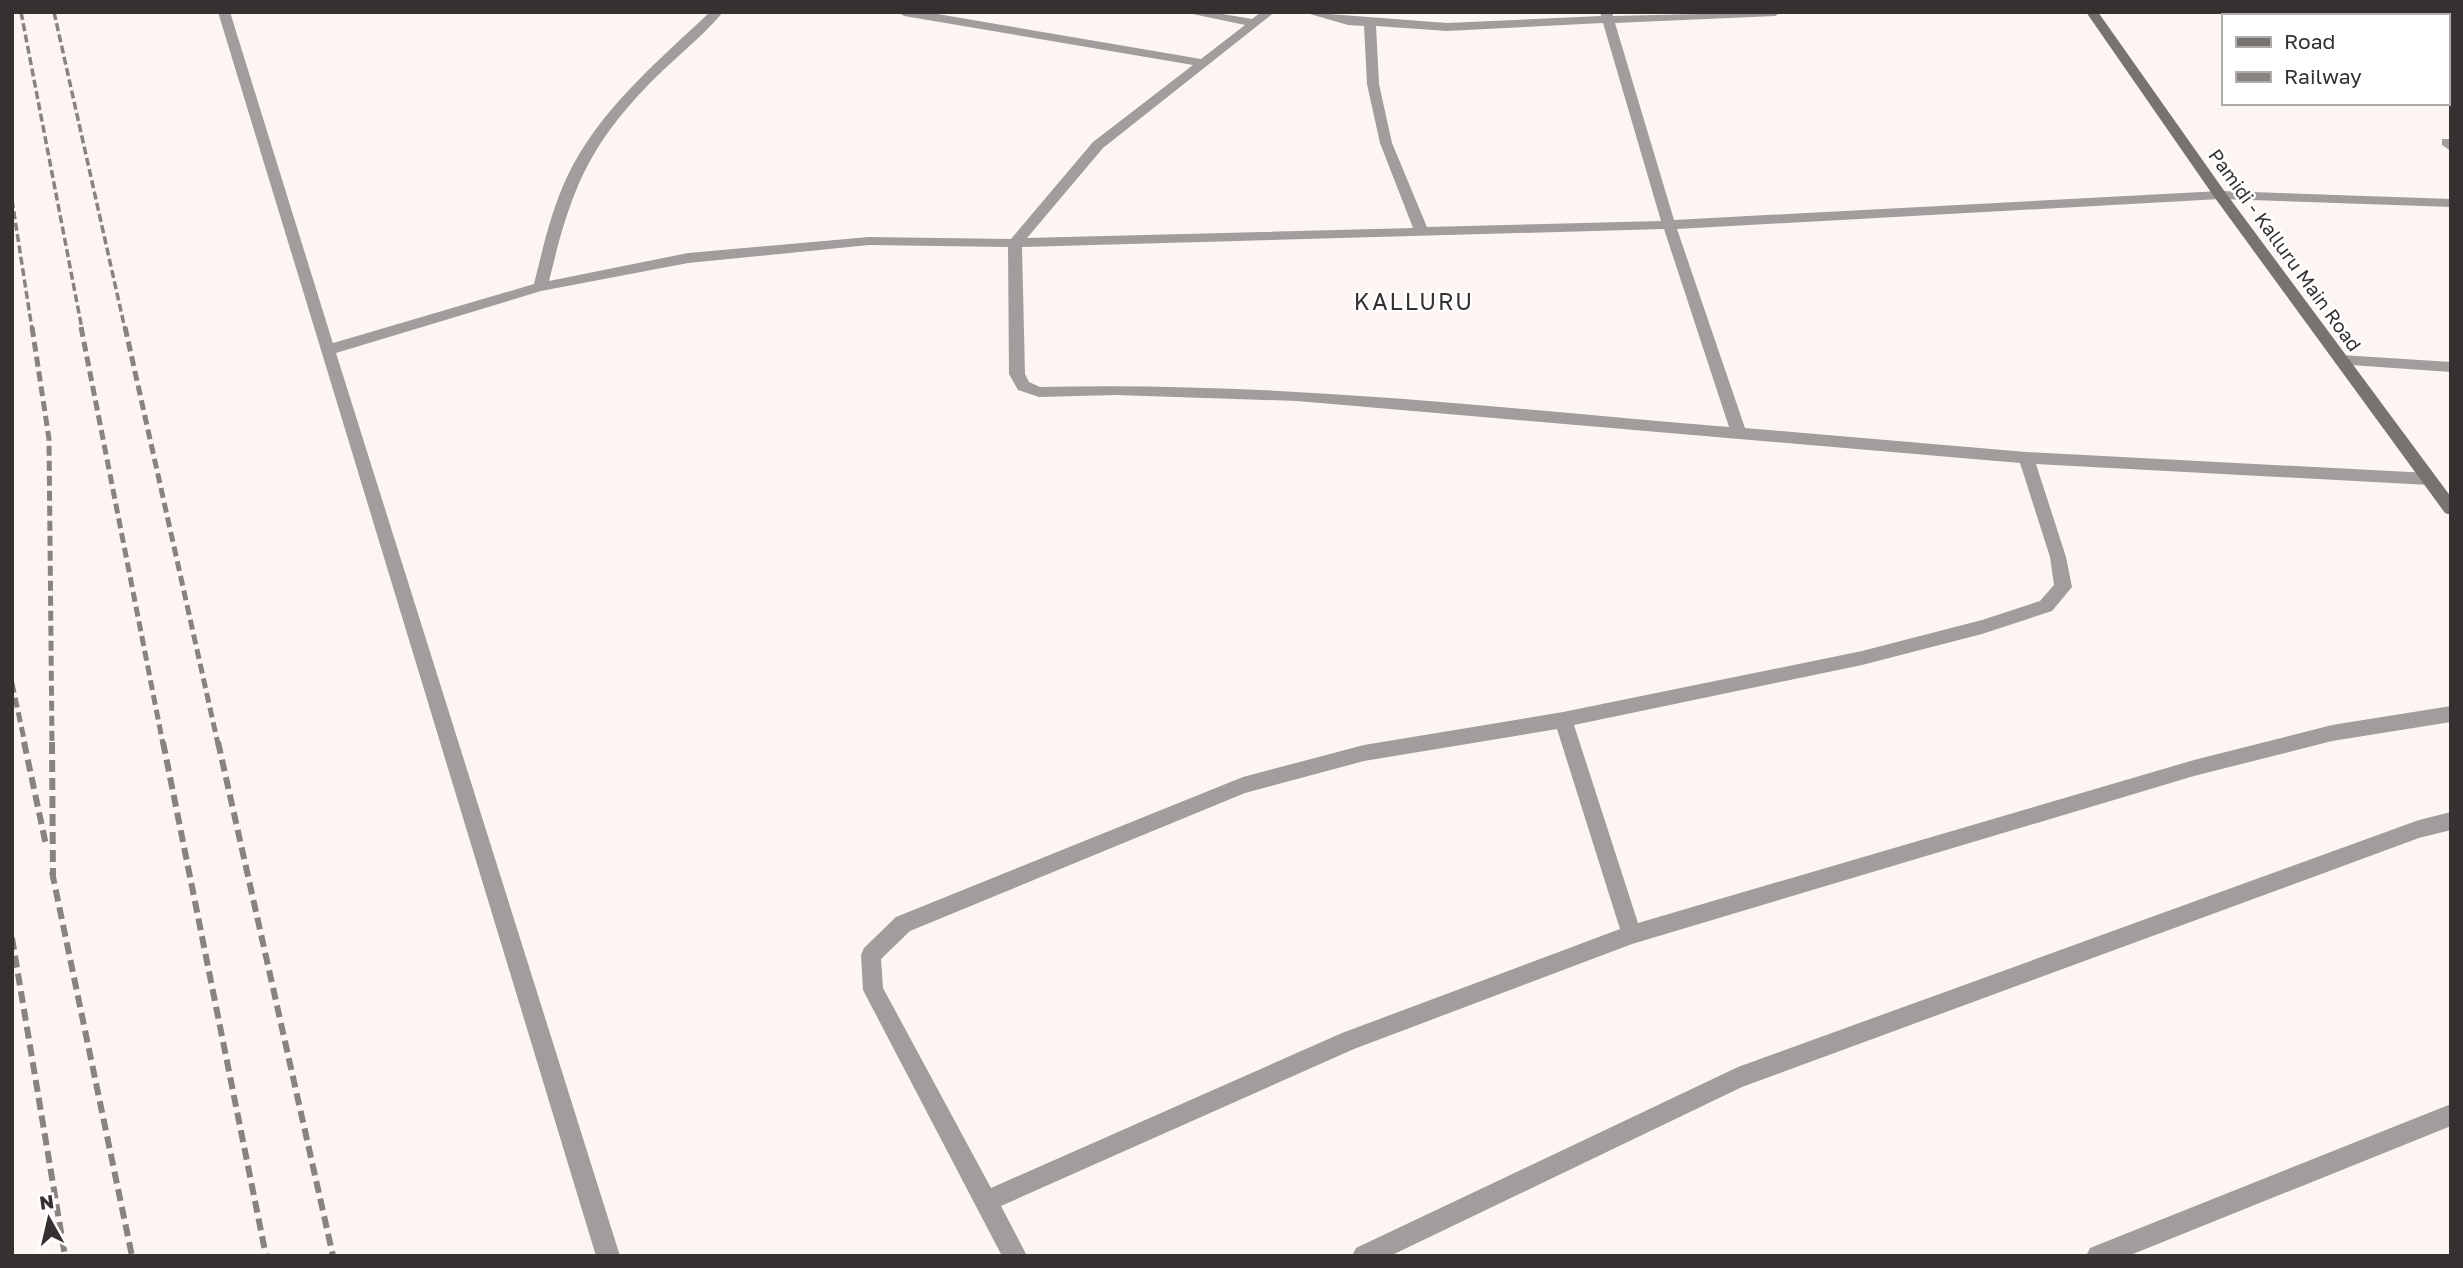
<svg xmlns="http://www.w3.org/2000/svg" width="2463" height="1268" viewBox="0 0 2463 1268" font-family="'Golos Text',sans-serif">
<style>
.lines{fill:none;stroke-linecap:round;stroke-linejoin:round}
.lane{fill:#a19d9c;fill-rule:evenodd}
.street{fill:#a19d9c;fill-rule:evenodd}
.secondary{fill:#787270;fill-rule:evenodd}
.rail-far2{stroke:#888280;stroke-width:3.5;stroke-dasharray:8 3.5;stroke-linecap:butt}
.rail-far1{stroke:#888280;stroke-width:5;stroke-dasharray:10 5;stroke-linecap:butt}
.rail{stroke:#888280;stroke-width:6;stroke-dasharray:12 6;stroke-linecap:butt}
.labels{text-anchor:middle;stroke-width:5;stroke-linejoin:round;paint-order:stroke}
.street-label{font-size:19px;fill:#353130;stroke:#fff}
.quarter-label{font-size:23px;letter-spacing:2px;fill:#353130;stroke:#fff}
</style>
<rect width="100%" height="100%" fill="#fdf5f1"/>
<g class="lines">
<path class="lane" d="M218,12H230L335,350L333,354L328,355L321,350Z"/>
<path class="street" d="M710,12H723C702,37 676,57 653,80C587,147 571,191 549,281L688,253L869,237L1011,239L1093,142L1193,65L904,16L898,12H926L1201,59L1245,25L1183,12H1211L1252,19L1261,12H1275L1103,148L1027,238L1413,228L1380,143L1367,84L1364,26L1348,25L1303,12L1447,23L1601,16L1600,12H1612L1613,16L1781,12L1775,16L1615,23L1674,220L2220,191L2451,199V207L2220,199L1677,229L1745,428L2026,452L2429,473L2437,479L2429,485L2036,464L2066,557L2072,587L2052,611L1982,634L1862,665L1574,725L1638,923L2194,760L2332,725L2451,706V722L2332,741L2194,776L1632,944L1354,1049L1001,1206L1027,1256H1002L863,990L861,955L864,948L896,917L1243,777L1364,745L1563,712L1862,651L1982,620L2040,601L2054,585L2050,557L2020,463L1297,401L1116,395L1039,397L1018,390L1009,374L1008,247L869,245L688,263L541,291L336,353L620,1256H596L321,350L323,346L534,284C543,248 551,211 567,177C598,111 658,61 710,12ZM1603,23L1661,221L1427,227L1392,143L1379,84L1376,26L1447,31ZM1664,229L1729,427C1500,408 1270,381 1040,387L1029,382L1025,374L1022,247ZM1557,729L1620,929L1342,1033L991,1188L883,988L881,959L910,931L1245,793L1364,761Z
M2442,139H2451V151L2442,145Z
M2341,355L2451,362V372L2336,364L2334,360L2336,356Z
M2451,812V830L2419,838L1742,1087L1390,1256H1352L1356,1248L1738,1067L2419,820Z
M2451,1104V1126L2128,1256H2086L2090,1248Z"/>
<path class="secondary" d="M2086,12H2098L2225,192L2451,497V515L2445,513L2215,198Z"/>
<path class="rail-far2" d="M21,12L82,329
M54,12L125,329
M12,200L32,329"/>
<path class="rail-far1" d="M32,327L49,439L52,744
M81,327L163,744
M125,327L218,744
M12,683L25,744"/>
<path class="rail" d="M24,742L46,845
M52,742L53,879
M163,742L266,1256
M218,742L333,1256
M52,872L132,1256
M12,938L65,1256"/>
</g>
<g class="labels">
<g class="street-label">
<text transform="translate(2285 250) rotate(54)" y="7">Pamidi - Kalluru Main Road</text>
</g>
<g class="quarter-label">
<text x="1414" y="310">KALLURU</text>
</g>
</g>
<rect width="2463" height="1268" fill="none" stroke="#353130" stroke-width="28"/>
<rect x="2222" y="14" width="228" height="91" fill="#ffffff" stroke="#aeadac" stroke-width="2"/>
<rect x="2236" y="37" width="35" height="10" fill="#787270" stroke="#aeadac" stroke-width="2"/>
<text x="2284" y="49" font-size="21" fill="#353130">Road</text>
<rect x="2236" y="72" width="35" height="10" fill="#888280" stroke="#aeadac" stroke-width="2"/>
<text x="2284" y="84" font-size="21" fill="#353130">Railway</text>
<g transform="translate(49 1219) rotate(352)" stroke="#ffffff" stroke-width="5" paint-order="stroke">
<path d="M0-5L12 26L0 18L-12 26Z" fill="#353130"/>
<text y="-10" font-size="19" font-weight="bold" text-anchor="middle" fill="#353130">N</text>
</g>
</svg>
